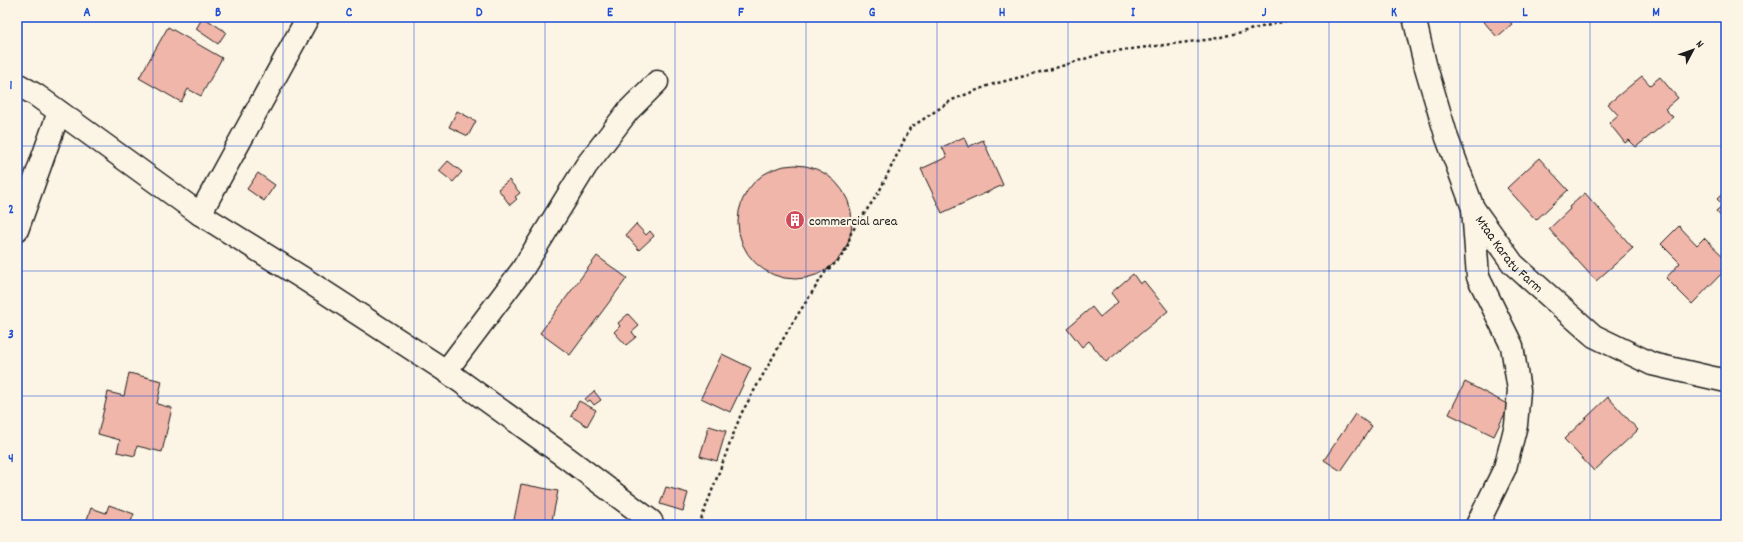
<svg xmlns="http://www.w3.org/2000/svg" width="1743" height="542" viewBox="0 0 1743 542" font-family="Dekko,sans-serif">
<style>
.building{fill:#f0b6aa;stroke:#1c1c1c}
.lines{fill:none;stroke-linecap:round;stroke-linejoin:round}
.street-casing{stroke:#1c1c1c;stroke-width:25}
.path{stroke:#1c1c1c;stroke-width:2.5;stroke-dasharray:3 3;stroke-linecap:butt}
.street{stroke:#fcf5e5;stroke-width:22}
.grid{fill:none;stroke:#1d4ed8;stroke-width:1;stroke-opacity:0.55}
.labels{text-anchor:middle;stroke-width:4;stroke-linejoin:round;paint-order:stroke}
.poi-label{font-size:14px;fill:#1c1c1c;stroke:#fcf5e5;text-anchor:start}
.street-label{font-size:14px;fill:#1c1c1c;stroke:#fcf5e5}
.neatline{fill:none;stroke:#1d4ed8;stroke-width:1.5}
.grid-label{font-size:13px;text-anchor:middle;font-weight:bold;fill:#1d4ed8}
</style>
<rect width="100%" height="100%" fill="#fcf5e5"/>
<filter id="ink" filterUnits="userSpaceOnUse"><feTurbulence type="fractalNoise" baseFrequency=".025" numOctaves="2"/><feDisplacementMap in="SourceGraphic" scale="8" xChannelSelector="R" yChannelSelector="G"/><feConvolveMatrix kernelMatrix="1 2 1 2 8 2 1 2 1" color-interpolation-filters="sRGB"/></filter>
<g filter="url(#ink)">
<path class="building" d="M203,17L226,32L218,44L196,29Z
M1490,17H1495L1497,19L1499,17H1506L1512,24L1497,37L1484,22Z
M168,27L222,58L201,96L188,89L181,102L139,78Z
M1642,76L1650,85L1660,77L1678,98L1665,109L1673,117L1636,147L1629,140L1625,143L1609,123L1618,115L1608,104Z
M457,111L476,121L468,136L449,127Z
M964,137L968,147L983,140L1003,185L942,213L921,169L947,157L942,147Z
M1539,158L1568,190L1536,220L1507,188Z
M448,161L462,172L453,182L439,171Z
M738 222a57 57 0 1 1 114 0a57 57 0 1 1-114 0Z
M258,173L275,185L264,201L247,189Z
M509,180L520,193L515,197L517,199L510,205L498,189Z
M1726,190V222L1716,211L1723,205L1717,199Z
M1585,193L1633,248L1596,281L1549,229L1570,209L1569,207Z
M636,224L646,235L650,231L654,236L639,250L626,235Z
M1679,226L1697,245L1704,238L1726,259V269L1692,304L1666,278L1680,263L1661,244Z
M597,256L627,278L570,355L540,333Z
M1133,274L1140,284L1144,281L1168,311L1106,362L1089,341L1082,347L1067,328L1092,307L1100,317L1118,302L1111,293Z
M628,314L639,326L632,332L636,337L626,345L614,332L620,326L618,323Z
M722,354L751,368L730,412L701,398Z
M129,373L162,381L157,404L172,408L162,452L137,446L135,456L117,452L120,440L98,434L108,392L124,396Z
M1465,382L1509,405L1494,436L1449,414Z
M594,391L601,400L594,405L590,400L587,402L585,399Z
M1608,397L1638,430L1594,471L1564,439Z
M579,401L596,410L587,426L571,416Z
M1355,414L1372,426L1341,471L1324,460Z
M709,426L726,431L717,461L700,456Z
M521,484L558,491L551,525H513Z
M666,487L688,493L683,511L660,504Z
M109,505L134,514L130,524L134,525H85L91,508L106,513Z"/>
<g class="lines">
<g class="street-casing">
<g id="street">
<path id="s1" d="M1414,17L1425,64L1447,138L1473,208L1513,264L1594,336L1652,364L1726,381"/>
<path d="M17,84L36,95L200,214L306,280L446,371L567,458L651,521L653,525"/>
<path d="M1473,208L1478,277L1512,346L1519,390L1516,425L1505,468L1477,525"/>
<path d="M200,214L308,17"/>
<path d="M17,230L59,112"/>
<path d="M446,371L522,270L586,166L628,111L657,82"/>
</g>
</g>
<path class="path" d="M699,525L741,414L791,325L826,271L838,261L847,248L851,233L879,192L910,128L952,100L990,85L1052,69L1107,52L1213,39L1302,17"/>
<use href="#street" class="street"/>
</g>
</g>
<path class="grid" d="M153,17V525M283,17V525M414,17V525M545,17V525M675,17V525M806,17V525M937,17V525M1068,17V525M1198,17V525M1329,17V525M1460,17V525M1590,17V525M17,146H1726M17,271H1726M17,396H1726"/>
<defs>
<g id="building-disc" transform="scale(1)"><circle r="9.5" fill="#d1495b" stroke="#fcf5e5"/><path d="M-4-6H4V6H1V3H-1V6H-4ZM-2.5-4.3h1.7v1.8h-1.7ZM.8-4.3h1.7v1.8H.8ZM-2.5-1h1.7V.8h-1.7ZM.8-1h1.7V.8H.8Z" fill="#fff"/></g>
</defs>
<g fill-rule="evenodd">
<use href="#building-disc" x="795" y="220"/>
</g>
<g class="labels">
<g class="poi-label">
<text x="809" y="225">commercial area</text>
</g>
<g class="street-label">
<text dy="5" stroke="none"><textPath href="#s1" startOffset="259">Mtaa Karatu Farm</textPath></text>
</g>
</g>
<rect width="1743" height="542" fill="none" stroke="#fcf5e5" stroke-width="44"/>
<g transform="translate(1693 50) rotate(49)" stroke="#fcf5e5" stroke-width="3" paint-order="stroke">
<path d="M0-3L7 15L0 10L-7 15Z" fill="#1c1c1c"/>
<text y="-6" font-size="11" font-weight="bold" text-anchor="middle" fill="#1c1c1c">N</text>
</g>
<rect x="22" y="22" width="1699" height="498" class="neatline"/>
<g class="grid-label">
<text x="87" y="16">A</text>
<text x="218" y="16">B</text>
<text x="349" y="16">C</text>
<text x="479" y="16">D</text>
<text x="610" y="16">E</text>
<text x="741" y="16">F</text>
<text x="872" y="16">G</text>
<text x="1002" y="16">H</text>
<text x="1133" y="16">I</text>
<text x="1264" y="16">J</text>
<text x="1394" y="16">K</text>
<text x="1525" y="16">L</text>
<text x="1656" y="16">M</text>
<text x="11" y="89">1</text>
<text x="11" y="213">2</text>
<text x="11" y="338">3</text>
<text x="11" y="462">4</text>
</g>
</svg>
